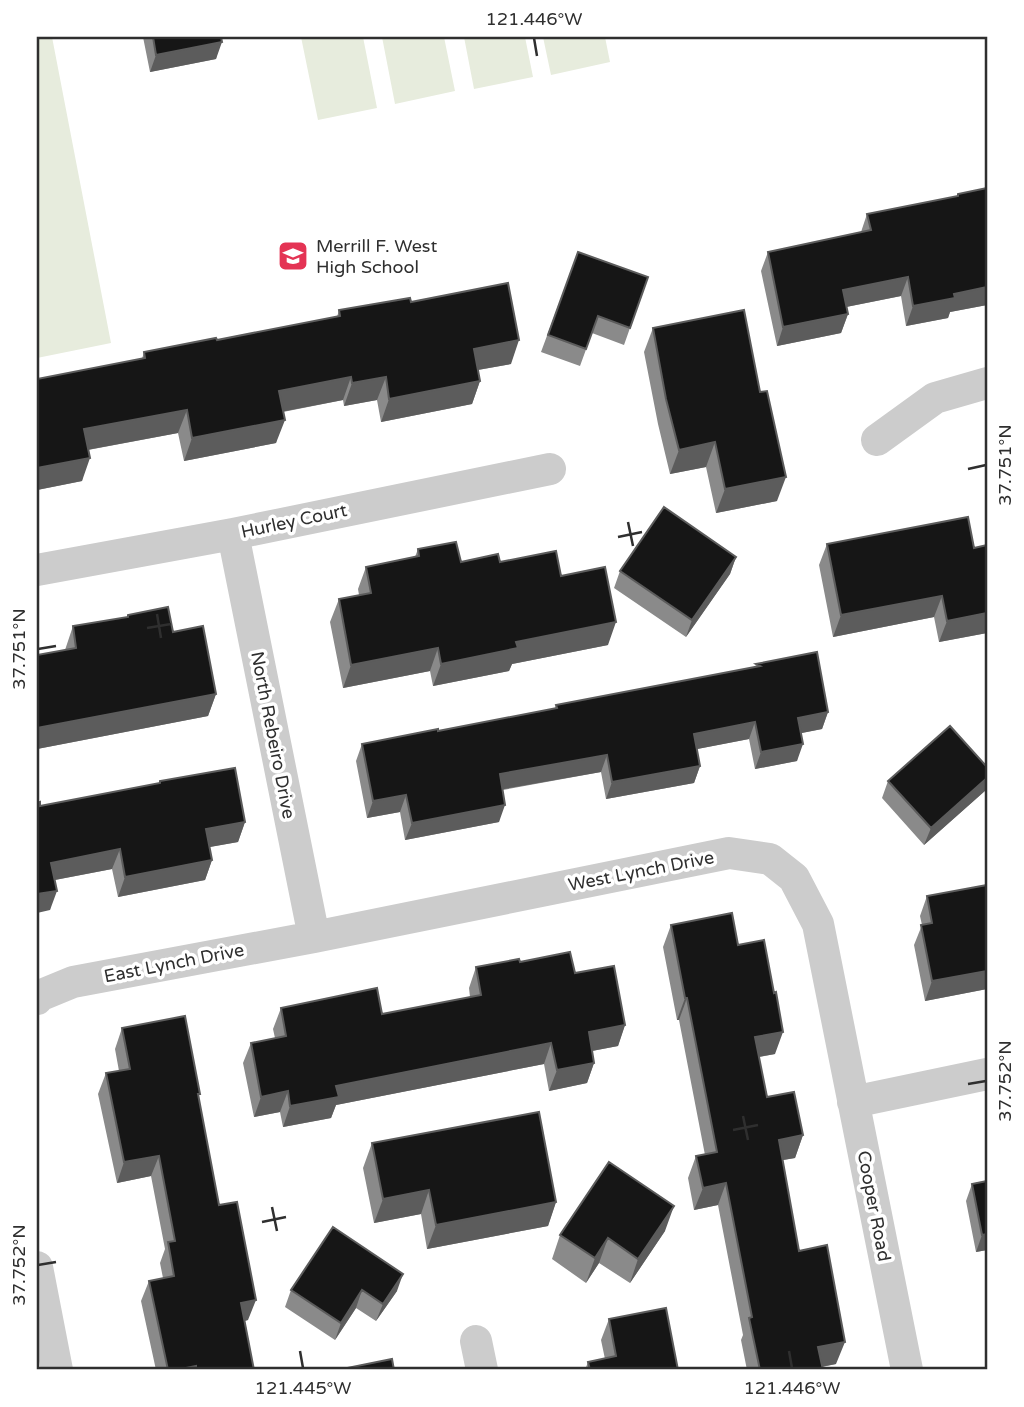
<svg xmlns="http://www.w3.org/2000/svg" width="1024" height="1407" viewBox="0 0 1024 1407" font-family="'Varela Round',sans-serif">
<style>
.green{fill:#e7ecdd}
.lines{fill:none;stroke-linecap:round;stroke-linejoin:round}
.street{stroke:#ccc;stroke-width:32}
.wall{fill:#8a8a8a}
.shaded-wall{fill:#5c5c5c}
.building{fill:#161616;stroke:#5c5c5c;stroke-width:2}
.ticks{fill:none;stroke:#2f2f2f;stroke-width:2.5}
.labels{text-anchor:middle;stroke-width:7;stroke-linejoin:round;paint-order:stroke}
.poi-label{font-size:18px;fill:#2f2f2f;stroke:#fff;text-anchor:start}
.street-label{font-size:18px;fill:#2f2f2f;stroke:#fff}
.neatline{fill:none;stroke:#2f2f2f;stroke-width:2.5}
.ticks-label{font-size:18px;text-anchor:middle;fill:#2f2f2f}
</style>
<rect width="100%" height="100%" fill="#fff"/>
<path class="green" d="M37,37H52L111,343L37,358Z
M301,37H363L377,108L318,120Z
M382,37H444L455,91L395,104Z
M464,37H525L533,77L474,89Z
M543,37H605L610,62L551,75Z"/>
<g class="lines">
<path class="street" d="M877,440L935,398L987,383
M233,534L314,937
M37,570L233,534L550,469
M37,999L39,996L73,982L314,937L729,853L770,859L794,878L818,924L907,1370
M853,1102L987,1074
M37,1267L57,1370
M476,1341L482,1370"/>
</g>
<path class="wall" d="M143,37H221L216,59L150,72Z
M987,188V305L950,312L948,318L906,326L901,296L846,307L848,314L841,333L777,346L761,271L768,252L861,232L867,214L957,196L958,194Z
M578,252L648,277L624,345L592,333L580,366L541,352Z
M411,302L511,364L478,370L480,381L472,404L381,422L377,400L344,406L343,400L283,412L276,443L184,461L178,433L88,450L82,481L37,490V379L142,359L144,352L217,340L337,317L339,310Z
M653,328L777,501L716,513L706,467L670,474L658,424L644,352Z
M827,544L974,548L987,545V633L939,642L934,617L833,637L819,565Z
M418,549L461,562H500L561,576L608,645L512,664L509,671L433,686L430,671L343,688L330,622L339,599L359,595L358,589L366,567L415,557Z
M736,557L730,574L686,637L614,588L620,571Z
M128,615L173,632L216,694L208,716L37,749V655L65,650L73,626L127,617Z
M756,664L828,712L822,729L801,733L797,761L755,769L749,739L697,749L700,766L694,783L606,799L601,772L503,790L499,822L405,840L400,812L367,818L356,761L362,744L438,731L555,709L556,705L755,667Z
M160,781L245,822L238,842L209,847L212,860L205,880L118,897L112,869L55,880L50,910L40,806L159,783Z
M888,781L986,790L924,845L882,798Z
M987,885V989L925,1001L914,945L922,925L920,916L927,896Z
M671,925L738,945L775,1054L759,1057L767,1097L803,1135L795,1158L783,1160L799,1251L836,1364L822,1367L823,1370H747L741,1340L743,1335L718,1205L694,1210L688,1178L696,1156L705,1155L679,1020H677L663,947Z
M520,962L575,973L625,1025L618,1046L592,1051L594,1063L587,1083L549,1091L544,1064L336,1105L331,1118L283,1127L280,1112L254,1117L243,1063L251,1043L275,1038L273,1029L281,1008L382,1014L470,997L469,988L476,967Z
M122,1028L199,1099L219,1205L248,1320L245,1321L254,1370H156L141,1301L149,1281L163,1278L160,1263L165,1249L151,1176L117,1183L98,1094L106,1073L119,1071L115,1049Z
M372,1143L556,1202L548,1226L427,1249L421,1214L374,1223L363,1168Z
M987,1181V1250L976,1252L966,1201L972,1184Z
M665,1231L630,1283L599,1263L586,1283L552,1259L560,1235Z
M291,1290L397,1291L376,1321L356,1308L335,1340L285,1307Z
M609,1319L678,1370H585L588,1362L605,1359L601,1340Z"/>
<path class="shaded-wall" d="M222,42L216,59L150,72L156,55Z
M908,277L901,296L836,309L843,290Z
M987,287V305L950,312L948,318L906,326L913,306L954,294Z
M848,314L841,333L777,346L783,327Z
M519,340L511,364L466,372L474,349Z
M351,377L343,400L270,414L279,391Z
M386,377L377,400L344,406L352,383Z
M480,381L472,404L381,422L389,399Z
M187,410L178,433L76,452L84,429Z
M285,420L276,443L184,461L192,438Z
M715,442L706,467L670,474L679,450Z
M90,458L82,481L37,490V468Z
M786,477L777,501L716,513L725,489Z
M736,557L730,574L686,637L692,620Z
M942,596L934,617L833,637L841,615Z
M987,613V633L939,642L947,621Z
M616,622L608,645L512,664L509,671L433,686L441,664L516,642Z
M438,648L430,671L343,688L351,665Z
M216,694L208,716L37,749V728Z
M828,712L822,729L792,735L798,718Z
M755,722L749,739L687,751L694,734Z
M803,744L797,761L755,769L761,752Z
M607,755L601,772L493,791L500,774Z
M700,766L694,783L606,799L612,782Z
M987,778L986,790L924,845L931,828Z
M406,795L400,812L367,818L373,801Z
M505,805L499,822L405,840L412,823Z
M245,822L238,842L199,849L206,829Z
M120,849L112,869L44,882L51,863Z
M212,860L205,880L118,897L125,877Z
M57,891L50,910L37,913V894Z
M987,971V989L925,1001L932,981Z
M685,998H687L679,1020H677Z
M625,1025L618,1046L581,1053L589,1032Z
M783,1032L775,1054L747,1059L755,1037Z
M551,1043L544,1064L336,1105L331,1118L283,1127L290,1106L336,1086Z
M594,1063L587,1083L549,1091L557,1070Z
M288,1091L280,1112L254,1117L261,1097Z
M803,1135L795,1158L771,1162L779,1140Z
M159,1156L151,1176L117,1183L124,1162Z
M726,1183L718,1205L694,1210L703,1188Z
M429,1190L421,1214L374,1223L383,1199Z
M556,1202L548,1226L427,1249L436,1225Z
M674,1206L665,1231L630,1283L638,1259Z
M987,1234V1250L976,1252L982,1235Z
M608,1238L599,1263L586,1283L595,1258Z
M403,1274L397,1291L376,1321L383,1304Z
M362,1290L356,1308L335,1340L341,1323Z
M256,1300L248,1320L234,1323L241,1303Z
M845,1342L836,1364L810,1369L818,1347Z
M196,1366L194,1370H176Z"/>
<path class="building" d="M153,37H221L222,42L156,55Z
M987,188V287L954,294L955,298L913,306L908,277L843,290L848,314L783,327L768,252L871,230L867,214L958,196V194Z
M578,252L648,277L630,328L598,316L586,349L548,335Z
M508,283L519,340L474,349L480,381L389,399L386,377L352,383L351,377L279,391L285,420L192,438L187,410L84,429L90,458L37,468V379L145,358L144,352L216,338L217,340L340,316L339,310L410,298L411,302Z
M744,310L760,392L767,391L786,477L725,489L715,442L679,450L666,399L653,328Z
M664,507L736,557L692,620L620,571Z
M968,517L974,548L987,545V613L947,621L942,596L841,615L827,544Z
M456,542L461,562L498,554L500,562L556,551L561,576L605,567L616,622L516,642L518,648L441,664L438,648L351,665L339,599L371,593L366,567L419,556L418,549Z
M168,607L173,632L203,626L216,694L37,728V655L76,648L73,626L128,617V615Z
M817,652L828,712L798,718L803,744L761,752L755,722L694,734L700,766L612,782L607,755L500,774L505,805L412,823L406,795L373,801L362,744L438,729V731L557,708L556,705L760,666L756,664Z
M950,726L987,767V778L931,828L888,781Z
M235,768L245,822L206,829L212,860L125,877L120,849L51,863L57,891L37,894V803L40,802V806L160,783V781Z
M987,885V971L932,981L921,925L932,923L927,896Z
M732,913L738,945L764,940L774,993L776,992L783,1032L755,1037L767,1097L794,1092L803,1135L779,1140L799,1251L827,1245L845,1342L818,1347L823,1370H760L749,1318L752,1317L726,1183L703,1188L696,1156L717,1152L687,998H685L671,925Z
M570,952L575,973L614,966L625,1025L589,1032L594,1063L557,1070L551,1043L336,1086L339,1097L290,1106L288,1091L261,1097L251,1043L286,1036L281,1008L377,988L382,1014L481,995L476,967L519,959L520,962Z
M185,1016L200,1094H198L219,1205L237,1202L256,1300L241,1303L254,1370H196V1366L176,1370H168L149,1281L174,1276L168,1242L175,1241L159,1156L124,1162L106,1073L130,1069L122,1028Z
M539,1112L556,1202L436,1225L429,1190L383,1199L372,1143Z
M609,1162L674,1206L638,1259L608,1238L595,1258L560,1235Z
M987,1181V1234L982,1235L972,1184Z
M333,1227L403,1274L383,1304L362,1290L341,1323L291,1290Z
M666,1308L678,1370H590L588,1362L616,1356L609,1319Z
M392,1359L394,1370H342V1369Z"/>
<path class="ticks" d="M534,38L537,56M968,469L986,465M628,522L633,546M618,537L642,532M157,614L161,638M147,628L171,624M38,649L56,646M968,1084L986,1081M743,1116L748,1140M733,1130L758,1125M272,1207L277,1231M262,1222L286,1217M38,1265L56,1262M300,1351L303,1368M789,1351L792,1368"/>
<defs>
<g id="school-square" transform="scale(1.575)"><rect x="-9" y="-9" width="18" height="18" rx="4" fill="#e43354" stroke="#fff"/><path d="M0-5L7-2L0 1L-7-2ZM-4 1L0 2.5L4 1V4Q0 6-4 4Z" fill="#fff"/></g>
</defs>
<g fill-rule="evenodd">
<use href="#school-square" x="293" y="256"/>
</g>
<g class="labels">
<g class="poi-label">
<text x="316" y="252">Merrill F. West<tspan x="316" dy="21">High School</tspan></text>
</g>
<g class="street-label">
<text transform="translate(294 521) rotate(-12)" y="6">Hurley Court</text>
<text transform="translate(273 735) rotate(79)" y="6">North Rebeiro Drive</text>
<text transform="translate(641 871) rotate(-11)" y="6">West Lynch Drive</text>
<text transform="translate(174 963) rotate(-11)" y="6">East Lynch Drive</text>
<text transform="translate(874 1206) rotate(79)" y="6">Cooper Road</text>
</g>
</g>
<rect width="1024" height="1407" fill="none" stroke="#ffffff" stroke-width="77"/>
<rect x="38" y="38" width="948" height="1330" class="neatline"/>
<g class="ticks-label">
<text x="534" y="25">121.446°W</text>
<text transform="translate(1005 465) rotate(-90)" y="6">37.751°N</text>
<text transform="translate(19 649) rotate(-90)" y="6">37.751°N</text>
<text transform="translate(1005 1081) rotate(-90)" y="6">37.752°N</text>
<text transform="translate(19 1265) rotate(-90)" y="6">37.752°N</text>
<text x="303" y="1394">121.445°W</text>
<text x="792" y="1394">121.446°W</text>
</g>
</svg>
